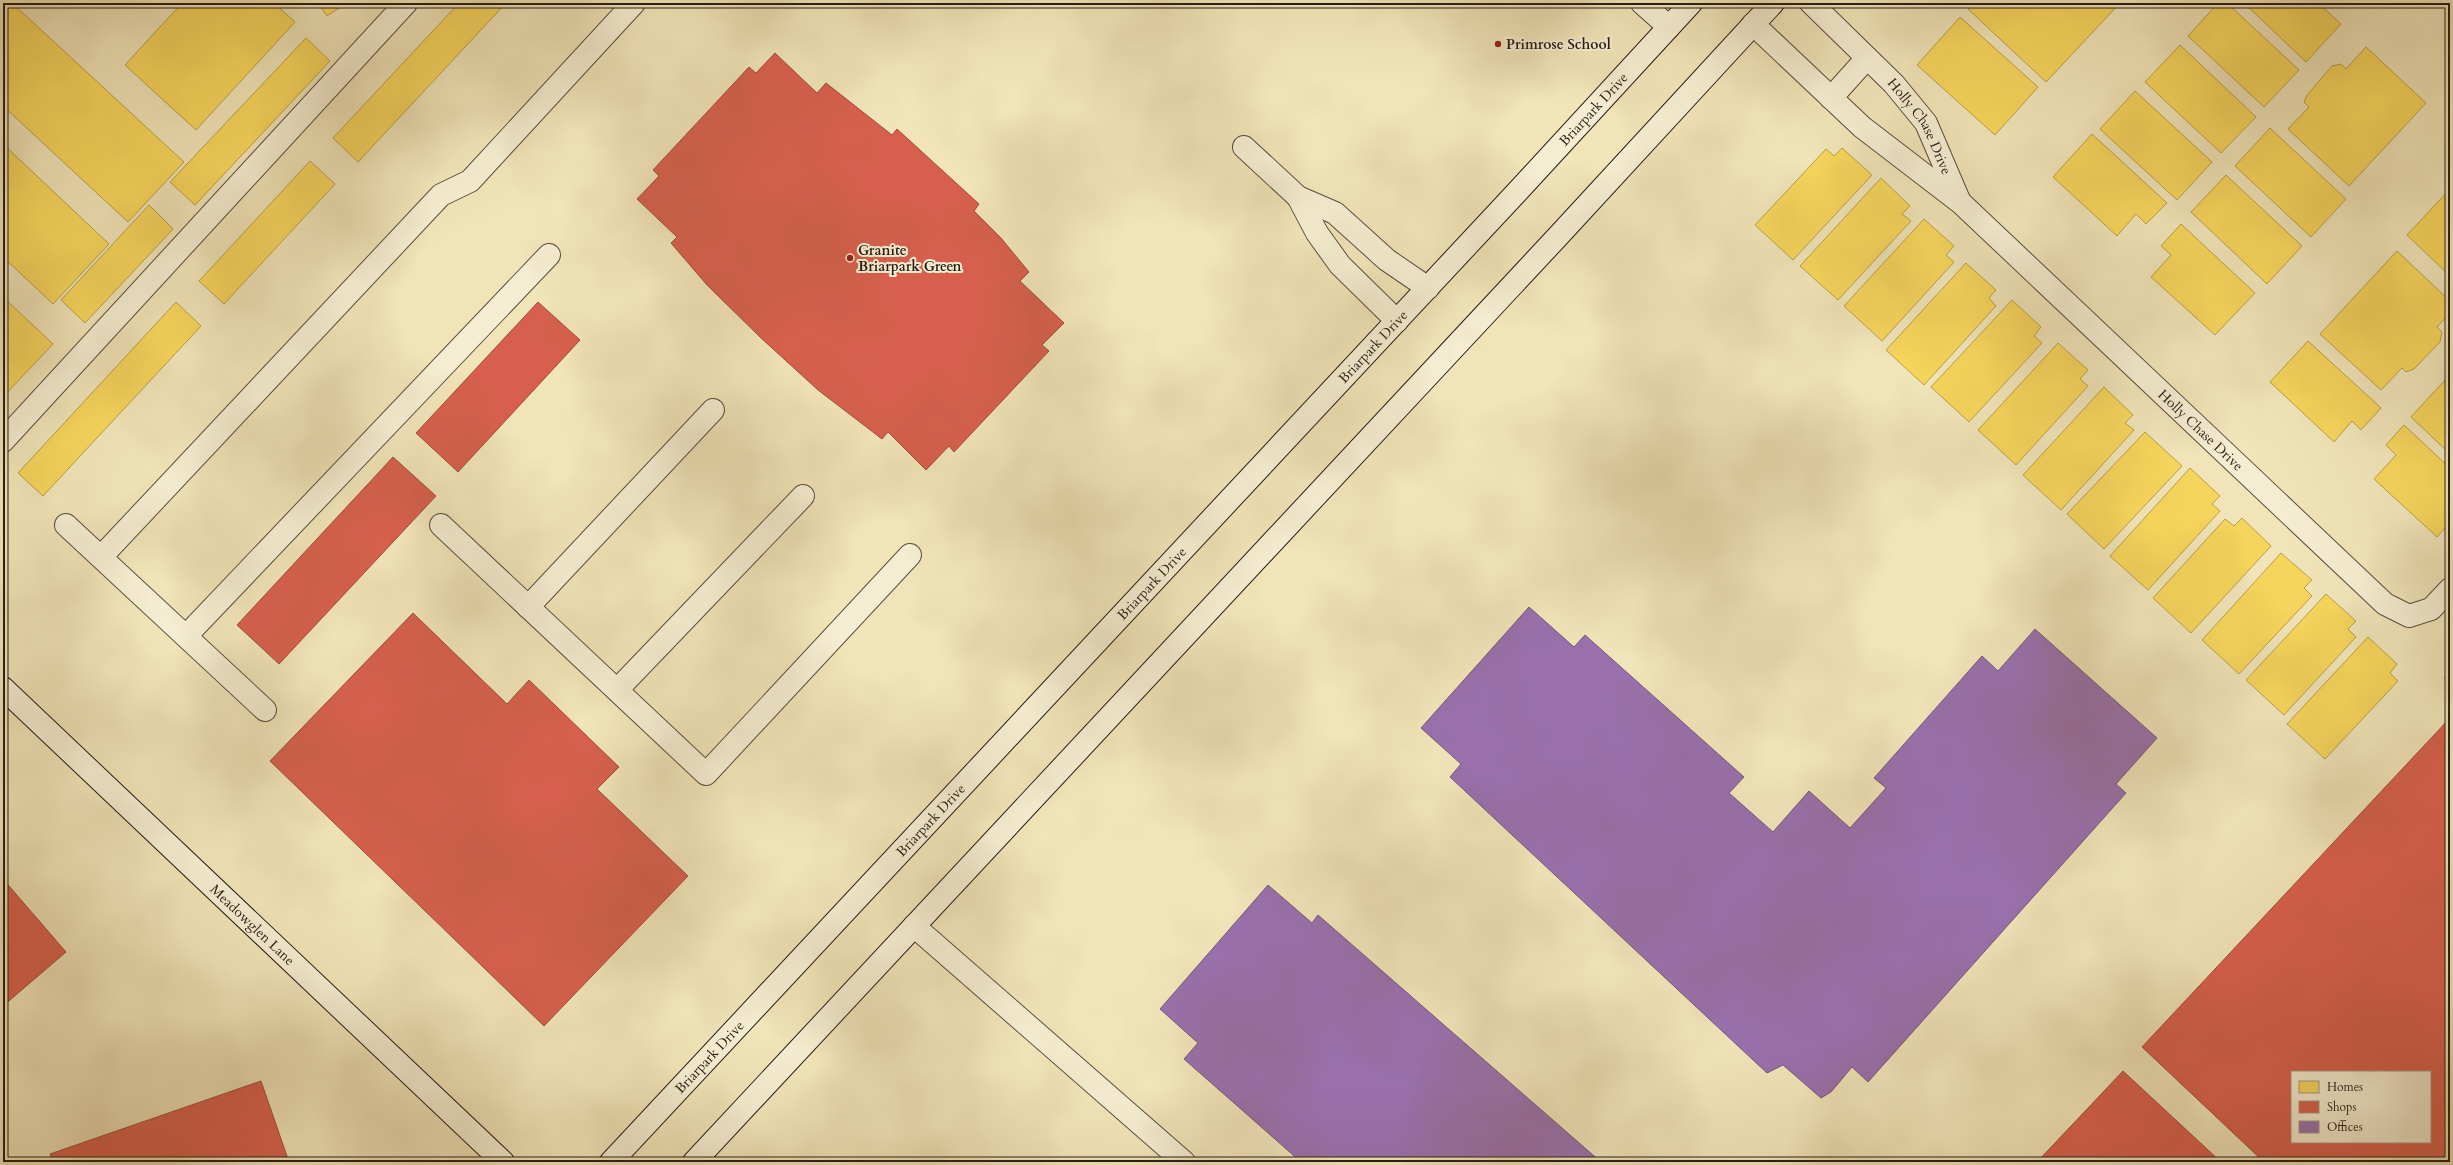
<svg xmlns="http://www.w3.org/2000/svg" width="2453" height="1165" viewBox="0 0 2453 1165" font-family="Cardo,serif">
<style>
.homes{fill:#f6d55c;stroke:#b89e47}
.shops{fill:#d6604d;stroke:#a24c3d;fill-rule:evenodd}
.offices{fill:#9970ab;stroke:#77577f}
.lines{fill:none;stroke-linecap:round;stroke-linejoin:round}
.lane-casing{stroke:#5a4e3f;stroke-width:24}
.secondary-casing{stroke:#281c17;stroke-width:24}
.lane{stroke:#f5edd1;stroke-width:22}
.secondary{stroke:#f5edd1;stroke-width:22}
.poi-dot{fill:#8f2418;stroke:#f5edd1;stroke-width:1.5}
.labels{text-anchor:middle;stroke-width:4;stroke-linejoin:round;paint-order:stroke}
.poi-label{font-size:14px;font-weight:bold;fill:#281c17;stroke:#f5edd1;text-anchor:start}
.street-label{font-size:14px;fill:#281c17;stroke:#f5edd1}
</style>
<rect width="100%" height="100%" fill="#f0e4b8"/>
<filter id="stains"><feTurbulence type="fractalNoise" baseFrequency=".005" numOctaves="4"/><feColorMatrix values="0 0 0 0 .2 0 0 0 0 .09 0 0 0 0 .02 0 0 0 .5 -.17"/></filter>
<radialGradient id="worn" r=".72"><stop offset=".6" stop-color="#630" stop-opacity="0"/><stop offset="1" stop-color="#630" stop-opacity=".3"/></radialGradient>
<path class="homes" d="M3,3H12L184,162L128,222L3,106Z
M182,3H274L295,22L196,130L125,65Z
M318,3H347L327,16Z
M459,3H506L358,162L333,138Z
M1974,3H2120L2046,82L1968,9Z
M2218,3H2227L2299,70L2264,107L2188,36Z
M2244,3H2318L2341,24L2306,62Z
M1960,17L2038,87L1995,135L1917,65Z
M306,38L330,61L195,205L170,182Z
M2180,45L2256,117L2221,153L2145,82Z
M2366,47L2426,103L2349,186L2288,129L2309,107L2304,102L2307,95L2332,66L2341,64L2346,69Z
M2135,91L2212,162L2177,200L2100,129Z
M2270,128L2346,199L2311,237L2235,166Z
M2092,134L2167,203L2146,224L2136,214L2117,236L2053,177Z
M3,144L109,244L53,304L3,257Z
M1842,148L1872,175L1793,260L1755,225L1826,149L1834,156Z
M310,161L335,184L224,304L199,281Z
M2226,175L2302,246L2267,284L2191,212Z
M1881,178L1910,206L1902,214L1911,221L1838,300L1800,266Z
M2450,189V276L2407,235Z
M149,205L173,229L85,323L61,300Z
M1924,219L1954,246L1946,255L1954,262L1882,341L1844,306Z
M2181,224L2255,293L2215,335L2151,277L2171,255L2161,246Z
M2397,251L2450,301V313L2437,327L2442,332L2440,342L2414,369L2406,372L2402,368L2381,390L2320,334Z
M1966,263L1996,290L1989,298L1996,306L1924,385L1886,350Z
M3,297L53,344L3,397Z
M2012,300L2041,327L2034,336L2042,343L1969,422L1931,387Z
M176,302L201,326L43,496L18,473Z
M2308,341L2381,408L2361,430L2352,421L2334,442L2270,382Z
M2058,343L2088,370L2080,379L2088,386L2016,465L1978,430Z
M2445,380L2450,384V454L2411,417Z
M2104,387L2133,415L2125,423L2134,430L2061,510L2023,475Z
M2404,425L2450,468V523L2437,537L2374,479L2396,455L2386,445Z
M2145,432L2182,466L2104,549L2067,514Z
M2190,468L2220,496L2212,504L2220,511L2148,590L2110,556Z
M2242,518L2271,546L2191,633L2153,598L2225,519L2234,526Z
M2281,553L2312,580L2304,588L2312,596L2239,674L2202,640Z
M2326,594L2356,621L2348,629L2356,637L2284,715L2246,680Z
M2368,637L2397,664L2390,673L2398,681L2325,759L2287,724Z
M2450,672V684L2444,678Z"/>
<path class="shops" d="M775,53L817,93L826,83L892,135L897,129L979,204L974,211L1001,238L1029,272L1020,281L1064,323L1042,345L1049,351L954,452L949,446L926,470L888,432L882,439L818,390L761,338L707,285L671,243L677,237L637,199L659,176L653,170L749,67L756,73Z
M538,302L580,340L458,472L416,433Z
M393,457L436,496L279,664L237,625Z
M413,613L507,704L529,680L619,767L597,789L688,876L544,1026L270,761Z
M2449,719L2450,1162H2264L2142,1047ZM2292,1072H2430V1142H2292Z
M3,879L66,952L3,1006Z
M2123,1071L2221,1162H2037Z
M261,1081L289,1162H53L50,1154Z"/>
<path class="offices" d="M1529,607L1574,647L1585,635L1744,777L1729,793L1773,832L1809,791L1850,828L1886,788L1874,778L1982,656L1998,671L2035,629L2157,738L2116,784L2126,793L1868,1082L1852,1067L1831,1092L1821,1098L1783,1065L1767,1073L1450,777L1461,764L1421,728Z
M1268,885L1312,923L1318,915L1601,1162H1301L1184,1059L1198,1043L1160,1009Z"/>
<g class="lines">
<g class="lane-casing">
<g id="lane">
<path d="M1642,3L1669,27"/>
<path id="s1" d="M1811,3L1894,84L1926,123L1959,200"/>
<path id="s2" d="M1753,24L1862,127L1961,203L2385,604L2409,616L2431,609L2450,589"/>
<path d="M1831,98L1867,58"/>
<path d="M1244,147L1298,197L1335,213L1387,260L1428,288"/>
<path d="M1298,197L1317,233L1340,265L1397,321"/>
<path d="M3,441L406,3"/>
<path d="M66,525L265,710"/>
<path d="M441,525L706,774L910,555"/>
<path d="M101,557L441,195L470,181L634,3"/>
<path d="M528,607L713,410"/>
<path d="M186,636L549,255"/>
<path d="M617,690L803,496"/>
<path d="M914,926L1184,1162"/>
</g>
</g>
<g class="secondary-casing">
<g id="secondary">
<path id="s3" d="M3,688L503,1162"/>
<path id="s4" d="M611,1162L1517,192L1691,3"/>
<path d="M694,1162L1561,233L1773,3"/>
</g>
</g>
<use href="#lane" class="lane"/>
<use href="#secondary" class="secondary"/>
</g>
<g class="poi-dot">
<circle cx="1498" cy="44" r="4"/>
<circle cx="850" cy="258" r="4"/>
</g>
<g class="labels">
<g class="poi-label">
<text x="1506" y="49">Primrose School</text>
<text x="858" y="255">Granite<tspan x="858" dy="16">Briarpark Green</tspan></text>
</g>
<g class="street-label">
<text dy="5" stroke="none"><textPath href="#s4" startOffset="1440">Briarpark Drive</textPath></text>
<text dy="5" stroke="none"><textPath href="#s1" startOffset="166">Holly Chase Drive</textPath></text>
<text dy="5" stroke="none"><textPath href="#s4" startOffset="1116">Briarpark Drive</textPath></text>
<text dy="5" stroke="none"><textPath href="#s2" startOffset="605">Holly Chase Drive</textPath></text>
<text dy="5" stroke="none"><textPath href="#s4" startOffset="792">Briarpark Drive</textPath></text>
<text dy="5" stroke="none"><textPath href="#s4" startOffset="468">Briarpark Drive</textPath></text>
<text dy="5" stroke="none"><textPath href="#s3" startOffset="344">Meadowglen Lane</textPath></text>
<text dy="5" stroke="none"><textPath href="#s4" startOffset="144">Briarpark Drive</textPath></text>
</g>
</g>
<rect width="2453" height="1165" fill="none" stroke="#f0e4b8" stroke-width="16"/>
<rect x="4" y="4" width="2445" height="1157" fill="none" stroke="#281c17" stroke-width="2"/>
<rect x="8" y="8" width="2437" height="1149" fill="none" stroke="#281c17"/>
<rect x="2291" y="1071" width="140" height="72" fill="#f5edd1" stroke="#a39987"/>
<rect x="2299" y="1081" width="20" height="12" fill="#f6d55c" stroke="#a39987"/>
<text x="2327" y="1091" font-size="12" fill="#281c17">Homes</text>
<rect x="2299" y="1101" width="20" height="12" fill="#d6604d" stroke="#a39987"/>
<text x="2327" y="1111" font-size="12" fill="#281c17">Shops</text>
<rect x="2299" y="1121" width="20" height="12" fill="#9970ab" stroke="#a39987"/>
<text x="2327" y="1131" font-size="12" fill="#281c17">Offices</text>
<rect width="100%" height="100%" filter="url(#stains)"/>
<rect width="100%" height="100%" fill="url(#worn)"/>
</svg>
